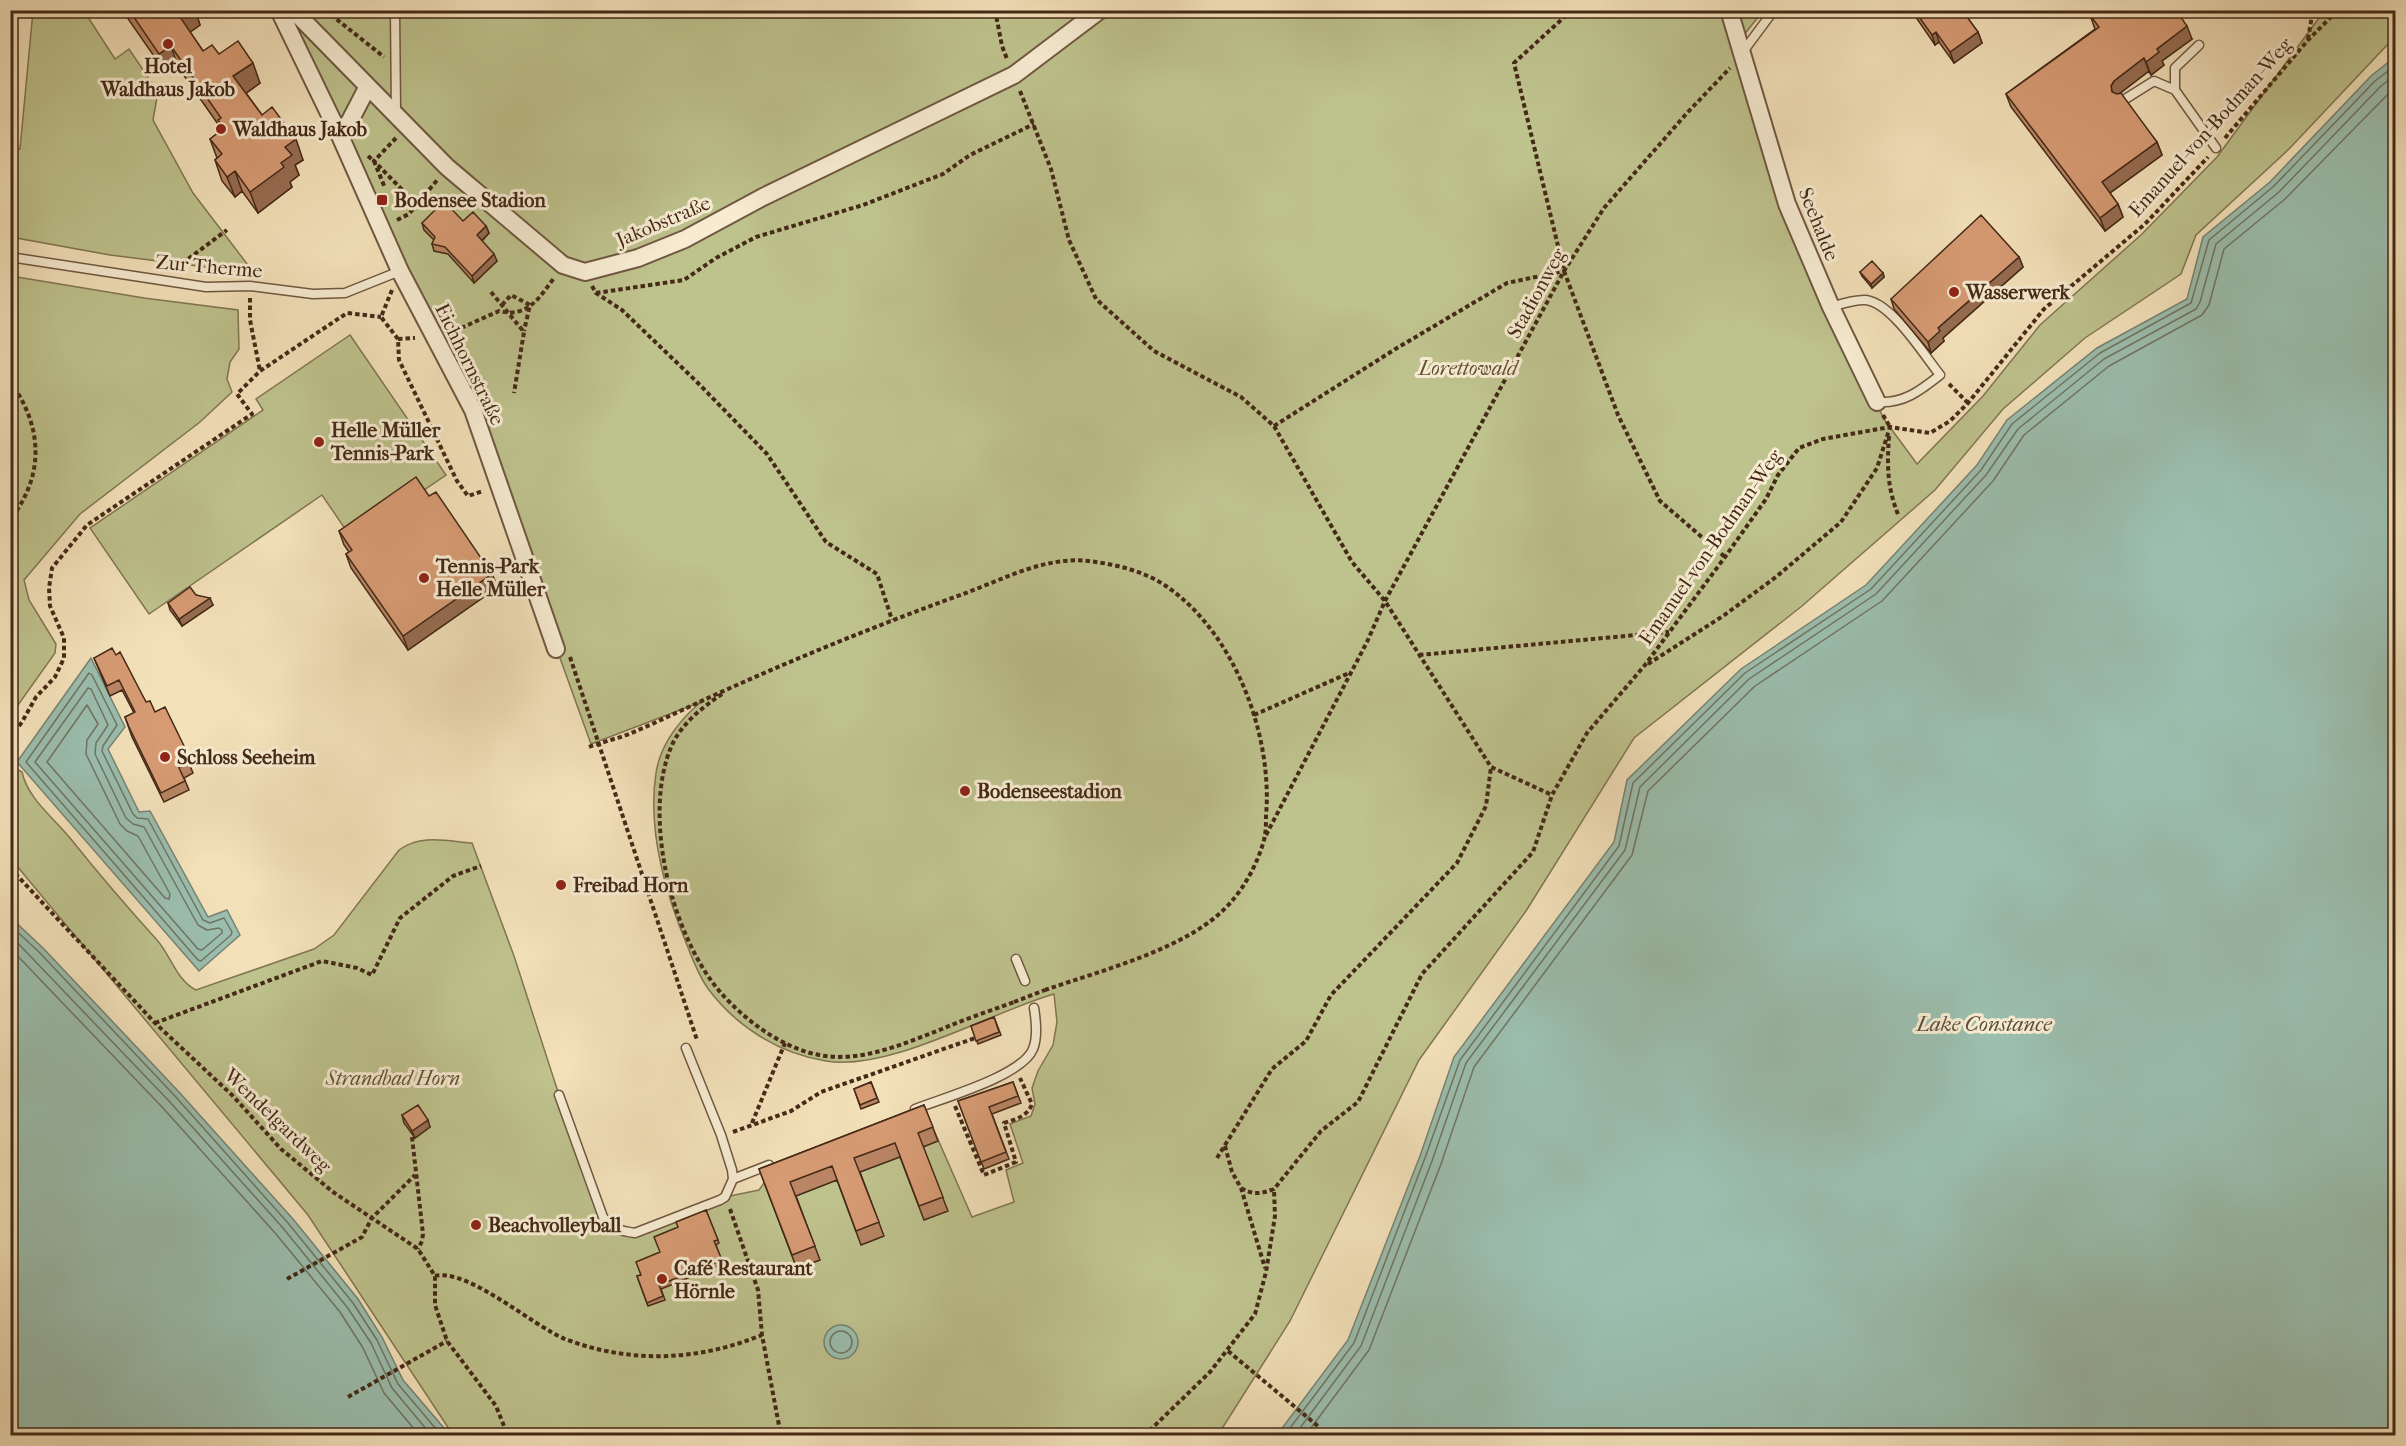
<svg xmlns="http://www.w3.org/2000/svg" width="2406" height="1446" viewBox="0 0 2406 1446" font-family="'IM FELL French Canon',serif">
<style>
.green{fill:#bec28d;stroke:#817652;stroke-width:1.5}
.water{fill:#9bbeae;stroke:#788272;stroke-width:1.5}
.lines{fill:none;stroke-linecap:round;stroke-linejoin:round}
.shore{stroke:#707462;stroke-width:1.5}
.lane-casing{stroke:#705740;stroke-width:11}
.street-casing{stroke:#705740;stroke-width:20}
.path{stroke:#442917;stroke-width:4;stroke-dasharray:4.5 3;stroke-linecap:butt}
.lane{stroke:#f7ecd2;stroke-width:8}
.street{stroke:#f7ecd2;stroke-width:16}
.path-bridge{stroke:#442917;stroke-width:4;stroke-dasharray:4.5 3;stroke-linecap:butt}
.wall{fill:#b98564;stroke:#442917;stroke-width:1.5}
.shaded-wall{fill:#966c51;stroke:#442917;stroke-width:1.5}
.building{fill:#d79b74;stroke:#442917;stroke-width:1.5}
.poi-dot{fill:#8f2418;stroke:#f7ecd2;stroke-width:2}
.labels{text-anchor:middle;stroke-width:6;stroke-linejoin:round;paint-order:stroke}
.poi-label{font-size:20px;font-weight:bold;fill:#442917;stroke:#f7ecd2;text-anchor:start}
.street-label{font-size:20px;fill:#442917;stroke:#f7ecd2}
.park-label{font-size:20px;font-style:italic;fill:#624f34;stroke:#f7ecd2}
.water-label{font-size:21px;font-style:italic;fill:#5a4e3d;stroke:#f7ecd2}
</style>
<rect width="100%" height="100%" fill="#f3e1ba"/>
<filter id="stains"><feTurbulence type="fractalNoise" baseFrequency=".00333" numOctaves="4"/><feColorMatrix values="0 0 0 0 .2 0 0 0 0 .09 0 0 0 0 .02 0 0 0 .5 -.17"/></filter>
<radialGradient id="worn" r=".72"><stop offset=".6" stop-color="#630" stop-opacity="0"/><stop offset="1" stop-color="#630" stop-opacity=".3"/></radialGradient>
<path class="green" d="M33,11H84L115,59L129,49L158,92L153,120L193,193L254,273L110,255L11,237V148L20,149Z
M284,11H1729L1831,307L1884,419L1917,464L1983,396L2040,325L2142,234L2217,157L2324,11H2395V30L2388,44L2289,149L2196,235L2181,274L2085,338L2003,409L1935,490L1802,606L1634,738L1526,911L1419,1060L1290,1321L1218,1435H453L308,1215L11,859L10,765L22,772C28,799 53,817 70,838C98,873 127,907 157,940C171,956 177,981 196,990L314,949L334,935L399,850C420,834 447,841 472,843L514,956L559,1095L611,1227L635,1233L725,1197L759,1190L764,1183L929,1119L972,1217L1014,1202L1006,1170L1023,1163L1010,1124L1031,1116L1035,1104L1032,1088L1038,1071L1053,1045L1057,1022L1054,994C991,1012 889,1072 826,1061C779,1053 738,1028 709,990C699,977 693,960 687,945C665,892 647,831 656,773C660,745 680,719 701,702L591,744L460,381Z
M1737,11H1763L1743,36Z
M11,276L144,298L238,310L239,349L230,362L227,379L232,392L200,422L80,514L24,580L29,600L56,644L55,653L11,715Z
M350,335L446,475L352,539L322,495L149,614L90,528L263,410L256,399Z"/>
<path class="water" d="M2395,57V1435H1277L1348,1340L1420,1156L1454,1057L1614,842L1627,780L1741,669L1866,585L1977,465L2007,420L2097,348L2187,299L2203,237L2270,182L2371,76Z
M91,658L125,727L108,749L139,812L150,811L208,917L227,910L240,935L199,971L17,762Z
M10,917L43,948L179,1092L293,1219L358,1299L382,1337L403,1380L450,1435H11Z
M824 1342a17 17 0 1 1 34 0a17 17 0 1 1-34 0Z"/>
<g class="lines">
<path class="shore" d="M89,673L92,675L117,725L103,746L102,751L133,814L137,818L148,819L203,920L210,923L224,918L232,932L231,935L201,961L198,960L26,762Z
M88,688L91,689L108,725L96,743L95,754L126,818L133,824L144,827L198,925L207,930L219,928L222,930V933L202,950L198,949L35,762Z
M87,705L98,724L87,740L86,754L120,824L127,831L138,836L170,894L169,899L165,898L47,762Z
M10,925L39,952L175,1096L288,1223L353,1303L377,1340L398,1384L442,1436
M10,935L169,1101L283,1228L347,1307L371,1343L392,1388L432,1436
M10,948L163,1108L276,1234L340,1312L363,1348L384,1393L420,1436
M830 1342a11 11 0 1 1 22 0a11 11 0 1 1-22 0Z
M1284,1436L1354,1343L1425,1158L1460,1060L1619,846L1633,783L1745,673L1871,589L1981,470L2012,424L2100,353L2191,303L2209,240L2274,186L2375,81L2396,65
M1294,1436L1361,1346L1432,1161L1466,1063L1625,850L1640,787L1749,679L1876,594L1986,475L2018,429L2104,359L2196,309L2200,302L2216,244L2279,192L2380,87L2396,74
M1305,1436L1369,1350L1441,1164L1474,1067L1632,855L1648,791L1755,686L1882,601L1993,481L2024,435L2109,366L2202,315L2209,305L2224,249L2285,199L2396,86"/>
<g class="lane-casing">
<path id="lane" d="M395,10L396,112
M1742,53L1774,10
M2175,90V68L2199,45
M2122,101L2154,81L2175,90L2216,148
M10,257L206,287L250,286L313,294L345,293L400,271
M1831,307C1841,304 1853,300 1864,300C1890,300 1924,355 1940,375C1920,391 1903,404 1877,402
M1016,959L1025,981
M559,1095L603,1217C613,1229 620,1231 635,1233L720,1200L725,1197L733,1179L732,1170L721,1135L686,1048
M915,1109C943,1098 1022,1076 1033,1049C1038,1037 1036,1020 1034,1008
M733,1179L769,1165"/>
</g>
<g class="street-casing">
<path id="street" d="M279,10L341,138L400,271L473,410L556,649
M293,10L447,167L563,265L585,272L638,258L685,239L763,197L1014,75L1100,10
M1729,10L1787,204L1831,307L1877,402
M341,138L367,88"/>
</g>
<path class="path" d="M325,10L384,57
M995,10L1002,46L1007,59
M1572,10L1514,63L1564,271L1618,415L1660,501L1725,557
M2308,39L2313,10
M1020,91L1051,169L1069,240L1096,299L1154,351L1241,397L1274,426L1352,562L1385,601L1491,767L1552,795
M396,138L374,161L417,205
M2225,138L2308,40L2338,10
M368,156L374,161L385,188
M397,220L409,214L438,179
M168,268L184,262L227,230
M592,286L596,293L622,310L697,382L767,454L826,542L877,574L892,620
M392,290L381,317L398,339L399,360L457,481L468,496L483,491
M491,292L524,332L514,393
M596,293L684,280L716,258L756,237L863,205L943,174L970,155L1034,124
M250,298V320L260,371
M502,305L511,295L530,305L524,331
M448,331L458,326L461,328L499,311C528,318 539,298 554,278
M398,339L415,338
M10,381C43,427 45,475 10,520
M1949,384L1968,403
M1883,415L1890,427
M1274,426L1397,348L1507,283L1564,271
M1889,436C1887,468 1887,487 1899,517
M1419,655L1669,632
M570,657L697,1040
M1648,664L1723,616L1776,577L1841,522L1877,468L1890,427
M722,694C703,707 682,723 672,745C641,815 672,937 721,993C746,1021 782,1048 819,1055C861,1063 903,1044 942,1029C965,1019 990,1011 1014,1002
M1254,715L1349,673
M10,738L22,722L36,697L55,677L64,658V638L50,606L49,588L52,568L87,525L252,414L237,394L260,371L347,313L381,317
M589,747C602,742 616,739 629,734C665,719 700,701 737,685C811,652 886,622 963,594C1002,580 1045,556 1088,561C1115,564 1144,571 1166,586C1235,633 1273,736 1266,816C1266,824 1266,832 1264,840C1258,862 1246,885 1231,902C1192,948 1102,970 1045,990
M1266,835L1367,642L1385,601L1564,271L1604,208L1687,113L1730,68
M10,868L155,1023L233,1096L281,1149L333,1192L418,1249L435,1276V1305L447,1341L496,1406L508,1436
M155,1023L322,961L357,968L372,975L400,918L453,876L481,866
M955,1106L984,1175L1016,1162L1004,1123C1016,1119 1027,1117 1032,1104L1020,1078
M752,1123L785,1043
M733,1132L791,1111L821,1092L975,1038
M412,1137L423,1234L422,1241L418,1249
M1225,1146L1232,1172L1241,1188L1265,1268
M1217,1158L1272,1069L1306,1041L1331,995L1457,863L1486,806L1491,767
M1241,1188C1253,1195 1261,1194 1274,1189L1321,1131L1358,1102L1422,974L1533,852L1552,795L1587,733L1645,665L1725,557L1766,499L1778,475L1799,448L1823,439L1890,427L1930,433L1950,421L1968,403L2044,309L2145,224L2208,157
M730,1209L758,1290L762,1335L781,1436
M435,1276C468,1268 533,1326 565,1339C630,1364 698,1361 762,1335
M287,1279L362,1237L372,1218L415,1175
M1228,1351L1319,1427
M348,1397L447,1341
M1144,1436L1210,1372L1255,1314L1266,1272L1275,1216L1274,1189"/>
<use href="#lane" class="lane"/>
<use href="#street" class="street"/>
<path class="path-bridge" d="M1014,1002L1045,990"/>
</g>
<path class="wall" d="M122,10H195L200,25L190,32L203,51L219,54L260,83L246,93L262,115L303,160L295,165L299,175L290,182L292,187L258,213L242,191L235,197L222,181L215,160L217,158L210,139L222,130L220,127L178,67L167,75Z
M1911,10H1962L1978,32L1982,43L1954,63L1939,42L1935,45Z
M2090,15L2192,39L2162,61L2164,65L2151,75L2149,71L2119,94L2157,142L2162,155L2110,193L2118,204L2123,217L2105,231L2011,107L2006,94L2095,29Z
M463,221L486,226L489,233L482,241L497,261L474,283L448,254L434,251L432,244L434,240L424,230L422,223Z
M2019,257L2023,267L1943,338L1944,341L1931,353L1894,309L1891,299Z
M1860,272L1883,273L1884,277L1872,288L1862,276Z
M429,496L498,587L408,650L351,568L346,554L349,552L344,545L339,531Z
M196,595L213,605L182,626L170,610L168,603Z
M116,655L146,702L186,750L190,760L188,761L193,773L184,778L189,790L164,802L132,737L125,717L134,713L122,690L110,696L94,658Z
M994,1017L1001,1035L978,1044L971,1026Z
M871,1082L879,1102L861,1109L854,1089Z
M1013,1082L1021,1103L992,1114L1009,1159L984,1169L958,1101Z
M924,1105L938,1141L923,1147L948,1211L924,1220L900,1157L860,1172L884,1236L861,1245L837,1180L796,1196L820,1260L797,1269L759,1169Z
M402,1115L430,1127L415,1138L404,1123Z
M706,1210L719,1243L716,1245L723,1264L661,1289L665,1300L648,1306L637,1276L641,1275L660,1252L678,1227Z"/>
<path class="shaded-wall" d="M184,10H195L200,25L186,35L178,14Z
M2187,26L2192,39L2162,61L2164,65L2151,75L2146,62L2157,49Z
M1936,32L1939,42L1935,45L1932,35Z
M1978,32L1982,43L1954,63L1950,52Z
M171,46L178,67L167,75L159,54Z
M2144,58L2149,71L2119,94L2116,99L2112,92L2111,86L2114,81Z
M253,63L260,83L241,97L233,76Z
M296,139L303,160L295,165L299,175L290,182L292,187L258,213L250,192L281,163L285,147Z
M2157,142L2162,155L2107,195L2102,182Z
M235,171L242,191L235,197L227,177Z
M2118,204L2123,217L2105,231L2100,218Z
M486,226L489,233L479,243L477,235Z
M494,254L497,261L474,283L472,276Z
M2019,257L2023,267L1943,338L1944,341L1931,353L1928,342L1938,328Z
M1883,273L1884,277L1872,288L1871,284Z
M492,574L498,587L408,650L403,636Z
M210,598L213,605L182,626L179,619Z
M428,1120L430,1127L415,1138L412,1131Z"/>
<path class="building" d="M129,10H184L178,14L203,51L212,45L219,54L238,41L253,63L233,76L262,115L272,107L296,139L285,147L292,155L281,163L284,167L250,192L235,171L227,177L215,160L222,154L210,139L224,128L218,120L221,118L171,46L159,54Z
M1914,10H1962L1978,32L1950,52L1936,32L1932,35Z
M2096,10H2176L2187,26L2157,49L2159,52L2146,62L2144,58L2114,81L2111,86L2112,92L2117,94L2121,93L2157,142L2102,182L2118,204L2100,218L2006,94L2099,27L2090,15Z
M444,201L463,221L473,212L486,226L477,235L494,254L472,276L445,247L432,244L435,237L422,223Z
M1981,215L2019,257L1938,328L1940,331L1928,342L1891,299Z
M1872,261L1883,273L1871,284L1860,272Z
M416,477L429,496L436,492L492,574L403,636L346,554L352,550L339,531Z
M190,587L196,595L210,598L179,619L168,603Z
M112,648L116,655L120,652L146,702L150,701L155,712L165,707L186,750L183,751L189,764L179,768L185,781L161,793L129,727L125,717L135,712L119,680L107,686L94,658Z
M994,1017L999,1032L976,1041L971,1026Z
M871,1082L877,1098L860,1105L854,1089Z
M1013,1082L1018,1096L989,1107L1006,1152L981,1162L958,1101Z
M418,1105L428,1120L412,1131L402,1115Z
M924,1105L933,1127L918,1133L943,1197L919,1206L895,1143L854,1158L879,1222L856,1231L832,1166L790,1182L815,1246L792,1255L759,1169Z
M706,1210L718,1240L714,1241L722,1260L659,1285L663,1296L647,1303L637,1276L641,1275L636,1262L660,1252L654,1237L678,1227L676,1222Z"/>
<g class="poi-dot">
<circle cx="168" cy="44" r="6"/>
<circle cx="221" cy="129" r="6"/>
<rect x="376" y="194" width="12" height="12" rx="3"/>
<circle cx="1954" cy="292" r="6"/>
<circle cx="319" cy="442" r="6"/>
<circle cx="424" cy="578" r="6"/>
<circle cx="165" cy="757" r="6"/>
<circle cx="965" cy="791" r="6"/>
<circle cx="561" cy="885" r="6"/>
<circle cx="476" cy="1225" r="6"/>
<circle cx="662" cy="1279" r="6"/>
</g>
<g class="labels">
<g class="poi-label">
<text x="168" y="73" text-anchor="middle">Hotel<tspan x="168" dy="23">Waldhaus Jakob</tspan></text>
<text x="233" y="136">Waldhaus Jakob</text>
<text x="394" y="207">Bodensee Stadion</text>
<text x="1966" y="299">Wasserwerk</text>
<text x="331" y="437">Helle Müller<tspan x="331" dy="23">Tennis-Park</tspan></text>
<text x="436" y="573">Tennis-Park<tspan x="436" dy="23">Helle Müller</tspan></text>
<text x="177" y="764">Schloss Seeheim</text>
<text x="977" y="798">Bodenseestadion</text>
<text x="573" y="892">Freibad Horn</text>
<text x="488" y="1232">Beachvolleyball</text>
<text x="674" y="1275">Café Restaurant<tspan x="674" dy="23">Hörnle</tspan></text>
</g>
<g class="street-label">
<text transform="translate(2210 127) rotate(-48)" y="7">Emanuel-von-Bodman-Weg</text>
<text transform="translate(663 221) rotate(-23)" y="7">Jakobstraße</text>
<text transform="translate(1819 224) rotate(68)" y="7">Seehalde</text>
<text transform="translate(209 266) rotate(5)" y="7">Zur Therme</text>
<text transform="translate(1536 293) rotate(-61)" y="7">Stadionweg</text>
<text transform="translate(470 364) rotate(64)" y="7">Eichhornstraße</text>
<text transform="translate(1710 547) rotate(-55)" y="7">Emanuel-von-Bodman-Weg</text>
<text transform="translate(278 1120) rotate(44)" y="7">Wendelgardweg</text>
</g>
<g class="park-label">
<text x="1468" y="375">Lorettowald</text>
<text x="393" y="1085">Strandbad Horn</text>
</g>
<g class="water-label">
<text x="1984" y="1031">Lake Constance</text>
</g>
</g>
<rect width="2406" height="1446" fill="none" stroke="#f3e1ba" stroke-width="36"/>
<rect x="12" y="12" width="2382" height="1422" fill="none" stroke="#442917" stroke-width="3"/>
<rect x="18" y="18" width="2370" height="1410" fill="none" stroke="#442917" stroke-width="1.5"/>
<rect width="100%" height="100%" filter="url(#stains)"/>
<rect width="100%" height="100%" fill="url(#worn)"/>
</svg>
